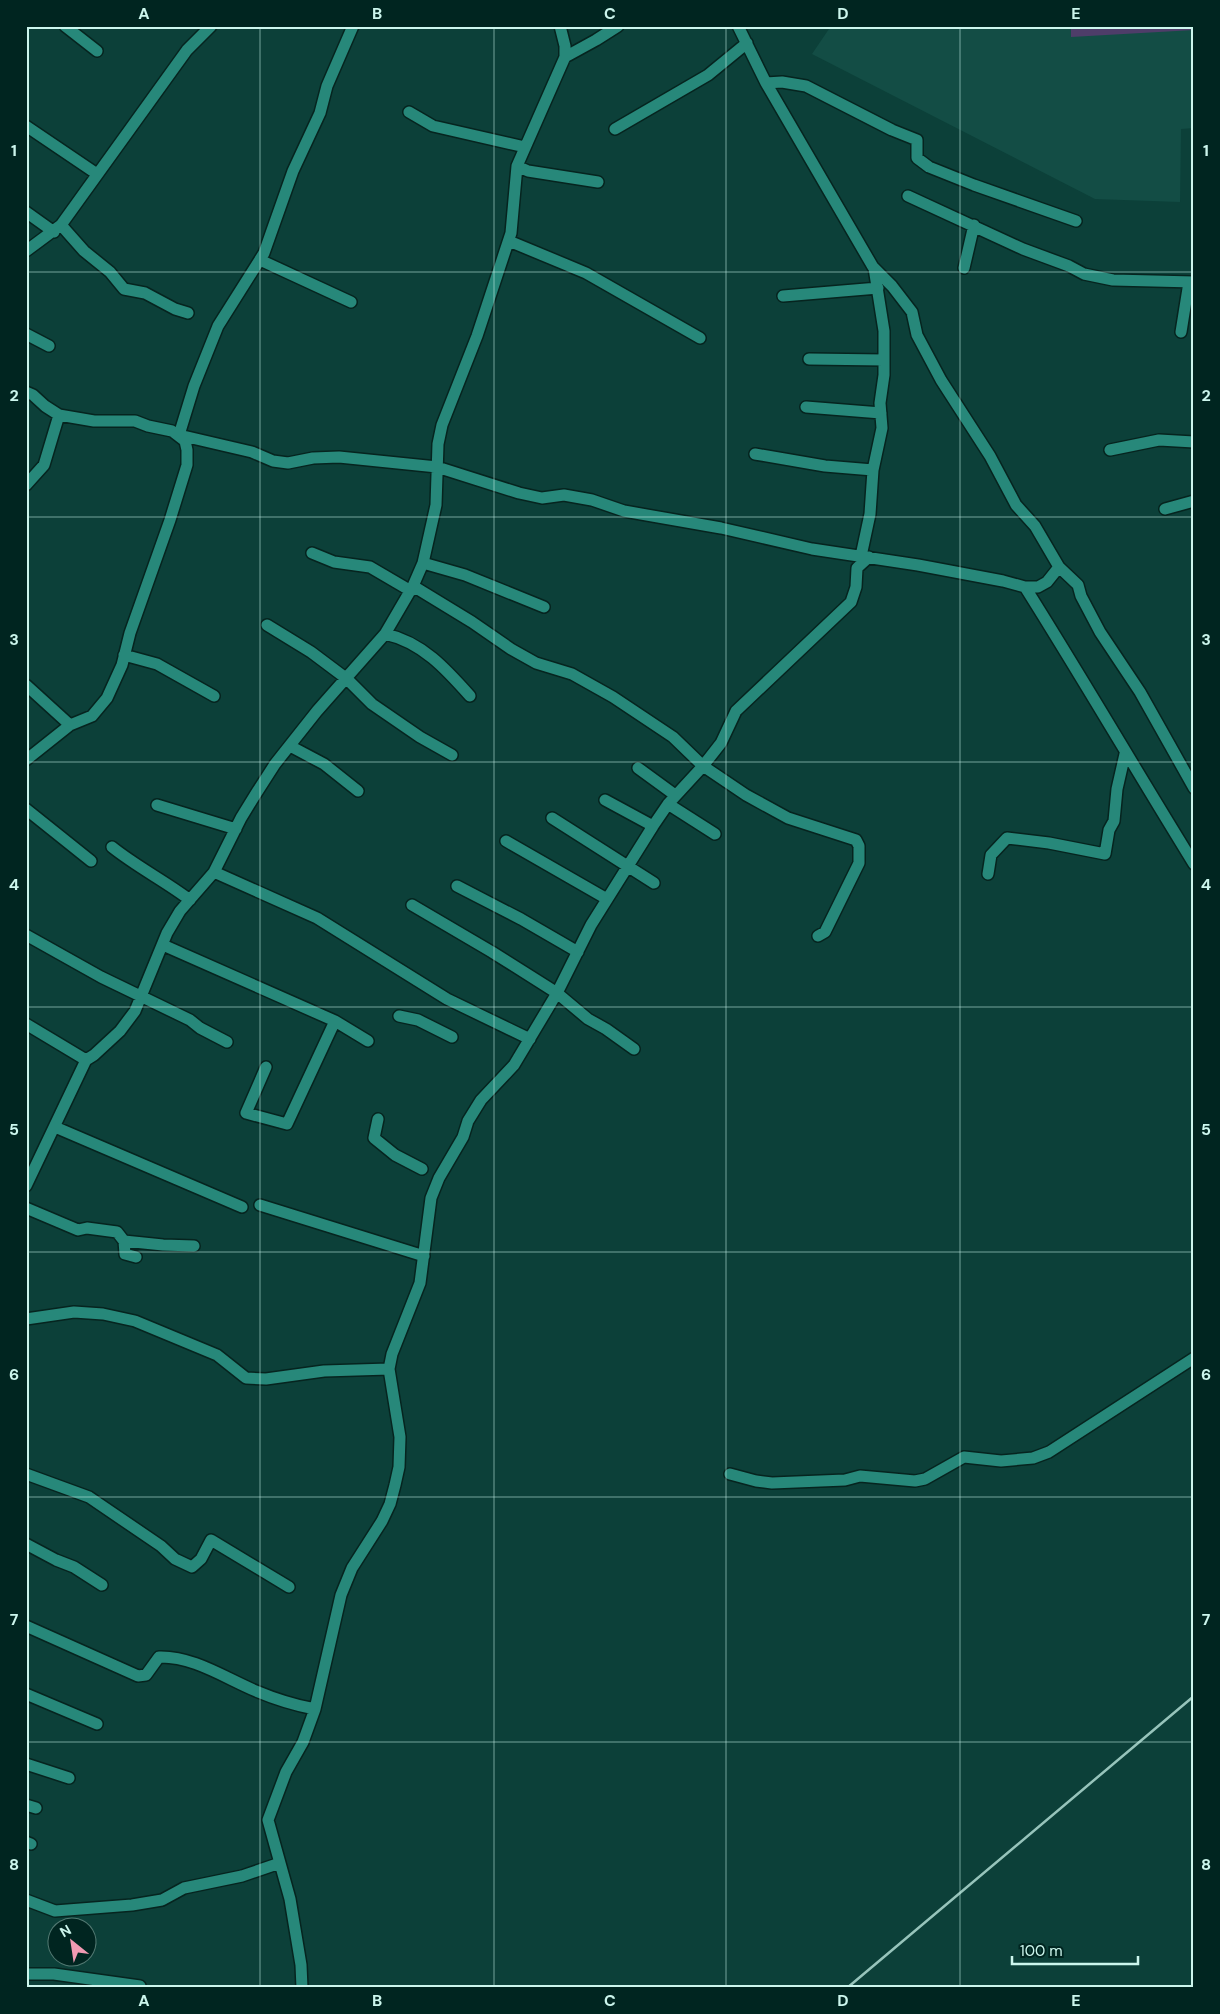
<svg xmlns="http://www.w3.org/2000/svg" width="1220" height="2014" viewBox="0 0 1220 2014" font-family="'DM Sans',sans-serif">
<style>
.built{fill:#134d45}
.green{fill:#4e3d69}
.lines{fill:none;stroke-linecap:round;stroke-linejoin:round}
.minor-casing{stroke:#06241f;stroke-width:14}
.minor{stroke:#27887a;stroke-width:11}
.rail{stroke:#97c4bb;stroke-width:2.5}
.grid{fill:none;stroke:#ccf6ed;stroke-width:1;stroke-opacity:0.55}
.neatline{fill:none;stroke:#ccf6ed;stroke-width:2}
.grid-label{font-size:16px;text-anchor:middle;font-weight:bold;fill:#ccf6ed}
</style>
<rect width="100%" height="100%" fill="#0c4039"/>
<path class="built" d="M831,26H1194V128L1181,129L1180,202L1095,199L812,54Z"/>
<path class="green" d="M1071,26H1194V30L1071,37Z"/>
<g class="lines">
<g class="minor-casing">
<path id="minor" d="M65,26L97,51
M738,26L766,83L873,267L892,286L912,312L917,335L941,380L990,456L1016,505L1035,526L1059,567L1078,585L1081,596L1100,632L1140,692L1194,788
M565,57L596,40L618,26
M766,83L782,82L806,86L892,130L917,140V158L929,167L974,185L1076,221
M409,112L433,126L525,147
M26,126L97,174
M615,129L708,75L747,43
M517,166L528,171L598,182
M908,196L1023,249L1069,266L1084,274L1113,280L1194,282
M26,212L54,232
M61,225L84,251L110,272L124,289L145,293L175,309L188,313
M509,241L586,273L700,338
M26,251L61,225L187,50L211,26
M260,260L351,302
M964,268L974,225
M783,296L878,288
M1181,332L1189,282
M26,334L49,346
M809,359L884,360
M26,392L33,395L45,406L59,415L94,421H135L148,426L172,431L185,441L187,450V465L170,520L130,633L122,665L107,698L92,716L70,725L26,760
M806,407L881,413
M179,435L252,452L273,461L288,463L313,458L339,457L437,467L519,493L542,498L564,495L592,500L624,511L721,528L812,549L918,565L1003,581L1025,587H1038L1047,582L1059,567
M179,435L194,386L218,326L264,253L293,171L320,113L327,86L353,26
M1110,450L1159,440L1194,442
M755,454L825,466L873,470
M26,485L44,465L59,415
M1165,509L1194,501
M312,553L334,562L370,567L411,591
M861,556L870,514L873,470L882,428L880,403L884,375V331L874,268
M423,563L465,575L544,607
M413,586L472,622L511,649L536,663L572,674L613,697L673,737L703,766L746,795L788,818L856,840L859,846V863L825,932L818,936
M1025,587C1083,679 1137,772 1194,864
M267,625L311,652L347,679L372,704L420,737L452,755
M385,634C422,642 446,669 470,696
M124,655L157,664L214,696
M26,685L70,725
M290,746L324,764L358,791
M638,768L675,795
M605,800L653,826
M668,804L715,834
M157,805L236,829
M26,809L91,861
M552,818L654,883
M506,841L607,899
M112,847C137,867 165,881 190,900
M214,872L317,918L447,999L530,1039
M988,874L991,855L1007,838L1049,843L1105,854L1109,830L1114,821L1117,789L1125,754
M457,886L521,919L578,952
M26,935L101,977L190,1020L200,1028L227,1042
M163,945L335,1021L368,1041
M399,1016L418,1020L452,1037
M26,1024L86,1060
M634,1049L606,1029L588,1019L557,993L591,925L653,826L668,804L703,766L721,743L736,711L851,602L856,587L857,568L869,557
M266,1067L246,1113L287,1124L335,1021
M378,1119L374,1138L395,1155L422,1169
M55,1127L242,1207
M26,1186L86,1060L94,1055L120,1031L135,1011L167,933L180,911L214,872L241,818L257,792L275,764L317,711L385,634L413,586L423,563L436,505L438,444L442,425L477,336L511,233L517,166L565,57V46L560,26
M260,1205L424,1256
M26,1208L78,1230L87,1228L117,1232L124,1241L163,1245L194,1246
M124,1241L125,1254L136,1257
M26,1319L74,1312L103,1314L135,1321L217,1355L246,1378L266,1379L324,1371L389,1369
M26,1474L89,1497L161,1546L175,1559L192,1567L201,1559L211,1540L289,1587
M730,1474L756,1481L772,1483L845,1480L860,1476L915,1481L925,1479L964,1457L1001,1461L1033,1458L1049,1452L1194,1358
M26,1544L56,1560L74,1567L102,1585
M26,1626L138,1676L146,1675L159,1657C193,1656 225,1678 256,1691C275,1699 294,1705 315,1709
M26,1694L97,1724
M26,1764L69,1778
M26,1805L36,1808
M26,1842L31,1844
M26,1900L55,1911L132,1905L162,1900L184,1888L242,1876L280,1863
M26,1974H54L140,1986
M302,1988L301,1965L290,1899L268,1820L286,1772L303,1742L315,1709L341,1595L352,1568L382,1521L390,1504L395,1485L399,1467L400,1437L389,1369L392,1354L420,1283L431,1198L439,1178L463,1137L468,1121L481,1100L514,1065L557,993L492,952L412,905"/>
</g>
<use href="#minor" class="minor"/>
<path class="rail" d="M847,1988L1194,1696"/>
</g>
<path class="grid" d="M260,26V1988M494,26V1988M726,26V1988M960,26V1988M26,272H1194M26,517H1194M26,762H1194M26,1007H1194M26,1252H1194M26,1497H1194M26,1742H1194"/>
<rect width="1220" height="2014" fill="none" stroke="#002520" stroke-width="55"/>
<g transform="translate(72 1942) rotate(330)"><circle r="24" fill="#002520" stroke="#527972"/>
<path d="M0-4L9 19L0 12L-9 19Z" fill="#f19ab3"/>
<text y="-8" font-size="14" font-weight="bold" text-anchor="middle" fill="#ccf6ed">N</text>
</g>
<path d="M1012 1956v8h126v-8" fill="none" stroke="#ccf6ed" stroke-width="2.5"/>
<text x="1020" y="1956" font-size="15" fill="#ccf6ed" stroke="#002520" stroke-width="4" paint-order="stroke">100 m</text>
<rect x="28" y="28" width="1164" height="1958" class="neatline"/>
<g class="grid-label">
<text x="144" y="19">A</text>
<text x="377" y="19">B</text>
<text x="610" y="19">C</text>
<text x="843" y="19">D</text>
<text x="1076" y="19">E</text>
<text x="14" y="156">1</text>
<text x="1206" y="156">1</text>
<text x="14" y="401">2</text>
<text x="1206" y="401">2</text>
<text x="14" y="645">3</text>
<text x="1206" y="645">3</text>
<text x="14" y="890">4</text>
<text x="1206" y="890">4</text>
<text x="14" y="1135">5</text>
<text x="1206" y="1135">5</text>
<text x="14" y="1380">6</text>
<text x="1206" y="1380">6</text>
<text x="14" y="1625">7</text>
<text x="1206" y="1625">7</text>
<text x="14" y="1870">8</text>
<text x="1206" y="1870">8</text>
<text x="144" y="2006">A</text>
<text x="377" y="2006">B</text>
<text x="610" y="2006">C</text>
<text x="843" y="2006">D</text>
<text x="1076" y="2006">E</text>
</g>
</svg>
